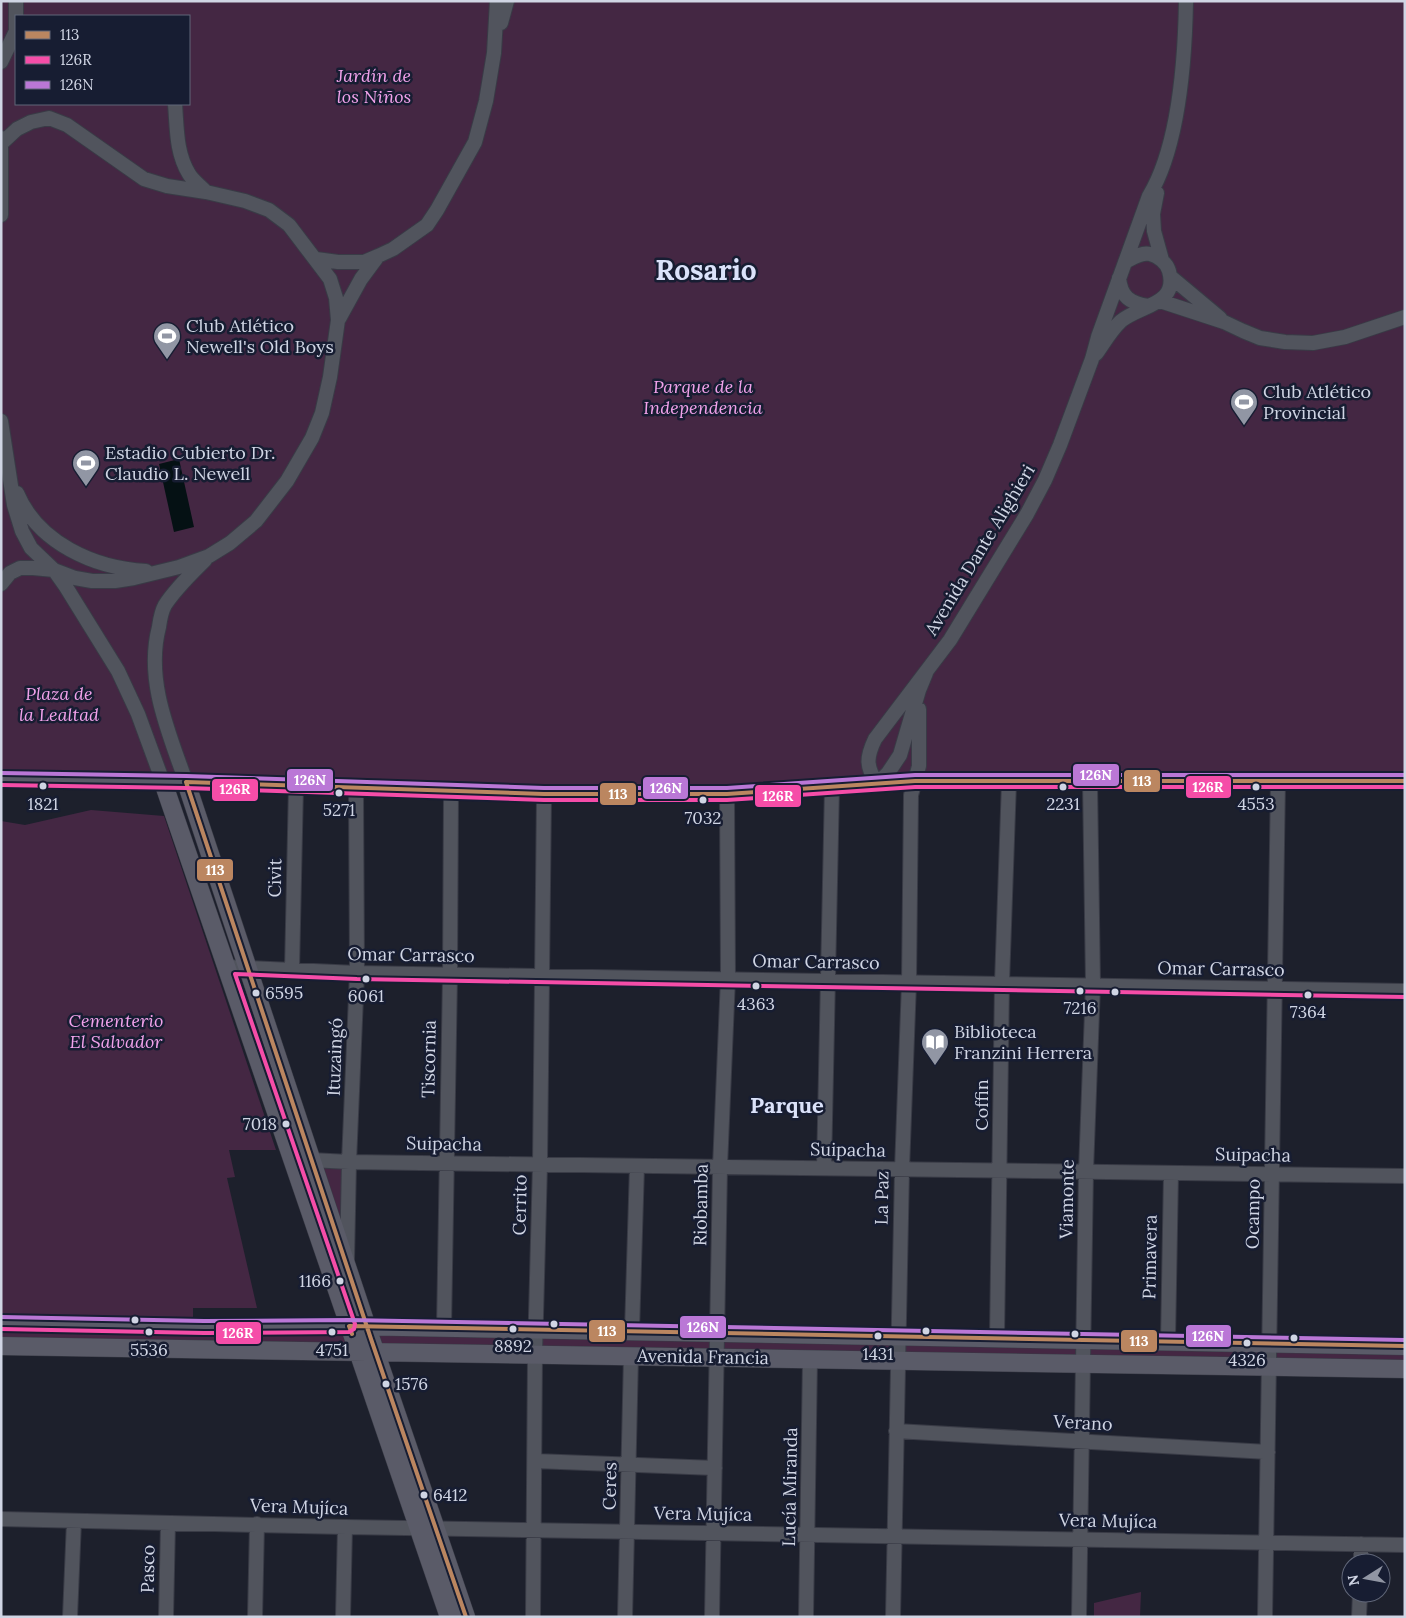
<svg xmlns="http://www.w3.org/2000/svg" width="1406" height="1618" viewBox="0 0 1406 1618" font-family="Lora,serif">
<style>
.green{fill:#442743;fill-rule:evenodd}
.water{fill:#051114}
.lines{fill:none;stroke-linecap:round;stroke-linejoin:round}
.minor-casing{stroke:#393b46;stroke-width:16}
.major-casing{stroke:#393b46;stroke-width:19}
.minor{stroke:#51545d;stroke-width:14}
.major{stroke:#5a5b68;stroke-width:18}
.bus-1-casing{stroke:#171d32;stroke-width:8}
.bus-2-casing{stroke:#171d32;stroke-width:8}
.bus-3-casing{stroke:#171d32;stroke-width:8}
.bus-1{stroke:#bb8660;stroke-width:4}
.bus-2{stroke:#f54da8;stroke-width:4}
.bus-3{stroke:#ba77d6;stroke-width:4}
.bus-dot{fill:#d0d5e4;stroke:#171d32;stroke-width:2}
.labels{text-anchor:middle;stroke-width:5;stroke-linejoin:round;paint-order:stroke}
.bus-label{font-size:17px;fill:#d0d5e4;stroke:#171d32}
.park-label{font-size:18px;font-style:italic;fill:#f2a2eb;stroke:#171d32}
.poi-label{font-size:18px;fill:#d0d5e4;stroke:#171d32;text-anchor:start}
.street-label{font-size:18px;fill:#d0d5e4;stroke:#171d32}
.district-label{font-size:22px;font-weight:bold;fill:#dbe2fa;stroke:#171d32}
.town-label{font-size:28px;font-weight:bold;fill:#dbe2fa;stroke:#171d32}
.line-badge{stroke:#171d32;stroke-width:2}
.badge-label{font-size:14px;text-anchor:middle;font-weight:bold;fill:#fff}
</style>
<rect width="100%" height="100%" fill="#1d202c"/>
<path class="green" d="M1,1H1405V781H1278L727,794L1,779ZM16,16H189V104H16Z
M91,810L164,816L276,1150H229L235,1177L227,1178L257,1308H193V1321L1,1315V821L25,825Z
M319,1165H343V1230Z
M1,1323L1405,1346V1369L1,1346Z
M1141,1592L1140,1617H1094V1603Z"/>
<path class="water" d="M179,459L194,527L174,532L159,464Z"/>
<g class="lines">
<g class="minor-casing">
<path id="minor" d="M501,23L507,1
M1,62L16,31V1
M175,104C177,128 176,153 189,174C193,181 201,186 206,192
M1,138V215
M1157,193L1153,214L1154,231L1162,260
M316,259L338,262H364L378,256L393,249L427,225L437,210L475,142L486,101L494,53L497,1
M1171,277L1220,318
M1119,278C1121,297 1130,303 1148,306
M1160,301L1224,322L1243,331L1260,338L1285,342L1313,343L1345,337L1405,317
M339,319L361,279L378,256
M1096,354C1104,343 1111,330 1121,321C1140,305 1179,305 1169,271C1167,263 1158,256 1150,254C1141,252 1133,258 1125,262
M1,421L14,505L22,531L31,548L54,570L66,587L118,671L138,714L163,782
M17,493C38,543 94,568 146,571
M1,584L10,573L20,568H33L54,570L75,578L92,581H115L134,578L179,567L209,556L230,543L256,521L287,481L312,438L322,413L330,377L338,320L336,298L330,279L289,225L269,210L245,201L206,192L167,186L144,179L67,125L49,118L31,122L17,129L2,143
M926,673L919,690L900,755L888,773L877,784C866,766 866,758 875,739L950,640L1027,514L1045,480L1060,445L1092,359L1098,337L1149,196C1179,146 1185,59 1186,1
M186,782C169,733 145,680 159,627C160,620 161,612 165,605C176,588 191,574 205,560
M226,967L357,973L1405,991
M292,970L296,786
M292,1159L349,1162L1405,1176
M824,1168L832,787
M347,1260L349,1162L357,973L356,788
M444,1328L450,975L451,791
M632,1331L637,1166
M997,1338L1002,983L1009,782
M1168,1341L1171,1173
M896,1431L1268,1452
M535,1461L715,1468
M1,1519L345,1527L1405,1545
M1361,1563V1544
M70,1617L74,1521
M166,1617L168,1523
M255,1617L257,1524
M343,1617L345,1527
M533,1617L535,1354L540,1164L544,794
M625,1617L631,1356
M712,1617L720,1167L728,978L727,794
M806,1617L810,1359
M893,1617L902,1169L909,983L911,795L919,766V709
M1079,1617L1086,1171L1093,985L1090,782
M1265,1617L1278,781
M1359,1617L1360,1593"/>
</g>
<g class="major-casing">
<path id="major" d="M1,779L186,782L544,794H727L915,781H1405
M163,782L449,1617
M186,782L371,1339L466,1617
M1,1323L204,1327L349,1326L1405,1346
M1,1346L1405,1369"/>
</g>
<use href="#minor" class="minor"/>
<use href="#major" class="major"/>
<g class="bus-1-casing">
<path id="bus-1" d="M352,1334L349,1326L1405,1346
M466,1617L371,1339L186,782L544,794H727L915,781H1405"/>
</g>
<g class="bus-2-casing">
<path id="bus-2" d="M1,785L186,788L544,800H727L915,787H1405
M1,1329L204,1333L349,1332L354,1329L355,1324L235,974L357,979L1405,997"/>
</g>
<g class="bus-3-casing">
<path id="bus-3" d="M1,773L186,776L544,788H727L915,775H1405
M1,1317L204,1321L349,1320L1405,1340"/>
</g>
<use href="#bus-1" class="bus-1"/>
<use href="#bus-2" class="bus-2"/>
<use href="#bus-3" class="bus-3"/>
</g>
<defs>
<g id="stadium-pin" transform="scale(1.4375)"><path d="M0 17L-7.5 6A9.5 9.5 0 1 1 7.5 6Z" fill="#9196a4" stroke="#171d32"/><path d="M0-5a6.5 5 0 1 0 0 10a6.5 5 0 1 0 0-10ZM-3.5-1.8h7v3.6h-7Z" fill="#fff"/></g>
<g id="library-pin" transform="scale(1.4375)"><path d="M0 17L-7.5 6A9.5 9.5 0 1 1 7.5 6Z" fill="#9196a4" stroke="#171d32"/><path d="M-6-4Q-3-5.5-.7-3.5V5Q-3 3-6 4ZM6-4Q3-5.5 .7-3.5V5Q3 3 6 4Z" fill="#fff"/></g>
</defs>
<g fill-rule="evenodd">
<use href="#stadium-pin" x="167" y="336"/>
<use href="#stadium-pin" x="1244" y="402"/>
<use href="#stadium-pin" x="86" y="463"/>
<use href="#library-pin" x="935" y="1042"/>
</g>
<g class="bus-dot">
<circle cx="43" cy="786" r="4.5"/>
<circle cx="1063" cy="787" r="4.5"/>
<circle cx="1256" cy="787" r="4.5"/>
<circle cx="339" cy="793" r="4.5"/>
<circle cx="703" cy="800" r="4.5"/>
<circle cx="366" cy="979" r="4.5"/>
<circle cx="756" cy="986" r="4.5"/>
<circle cx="1080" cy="991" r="4.5"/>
<circle cx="1115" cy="992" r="4.5"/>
<circle cx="256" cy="993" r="4.5"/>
<circle cx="1308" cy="995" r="4.5"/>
<circle cx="286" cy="1124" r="4.5"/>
<circle cx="340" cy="1281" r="4.5"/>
<circle cx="135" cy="1320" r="4.5"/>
<circle cx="554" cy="1324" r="4.5"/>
<circle cx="513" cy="1329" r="4.5"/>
<circle cx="926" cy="1331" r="4.5"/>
<circle cx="149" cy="1332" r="4.5"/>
<circle cx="332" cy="1332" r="4.5"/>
<circle cx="1075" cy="1334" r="4.5"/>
<circle cx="878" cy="1336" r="4.5"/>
<circle cx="1294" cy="1338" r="4.5"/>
<circle cx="1247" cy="1343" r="4.5"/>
<circle cx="386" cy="1384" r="4.5"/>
<circle cx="424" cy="1495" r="4.5"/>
</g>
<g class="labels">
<g class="bus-label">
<text x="43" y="810">1821</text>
<text x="1063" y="810">2231</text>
<text x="1256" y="810">4553</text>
<text x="339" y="816">5271</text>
<text x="703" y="824">7032</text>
<text x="265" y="999" text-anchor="start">6595</text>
<text x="366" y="1002">6061</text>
<text x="756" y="1010">4363</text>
<text x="1080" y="1014">7216</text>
<text x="1308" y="1018">7364</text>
<text x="277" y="1130" text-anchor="end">7018</text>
<text x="331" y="1287" text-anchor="end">1166</text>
<text x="513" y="1352">8892</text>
<text x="149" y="1356">5536</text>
<text x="332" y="1356">4751</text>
<text x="878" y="1360">1431</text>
<text x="1247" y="1366">4326</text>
<text x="395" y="1390" text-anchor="start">1576</text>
<text x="433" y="1501" text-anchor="start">6412</text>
</g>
<g class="park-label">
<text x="374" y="82">Jardín de<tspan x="374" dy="21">los Niños</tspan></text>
<text x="703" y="393">Parque de la<tspan x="703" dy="21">Independencia</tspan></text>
<text x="59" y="700">Plaza de<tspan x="59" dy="21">la Lealtad</tspan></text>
<text x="116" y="1027">Cementerio<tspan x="116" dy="21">El Salvador</tspan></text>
</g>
<g class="poi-label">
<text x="186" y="332">Club Atlético<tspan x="186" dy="21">Newell's Old Boys</tspan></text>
<text x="1263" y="398">Club Atlético<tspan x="1263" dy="21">Provincial</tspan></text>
<text x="105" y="459">Estadio Cubierto Dr.<tspan x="105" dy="21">Claudio L. Newell</tspan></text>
<text x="954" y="1038">Biblioteca<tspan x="954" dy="21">Franzini Herrera</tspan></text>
</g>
<g class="street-label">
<text transform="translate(980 550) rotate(-59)" y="6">Avenida Dante Alighieri</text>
<text transform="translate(275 878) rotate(-89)" y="6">Civit</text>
<text transform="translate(411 955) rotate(1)" y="6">Omar Carrasco</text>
<text transform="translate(816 962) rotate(1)" y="6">Omar Carrasco</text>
<text transform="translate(1221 969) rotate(1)" y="6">Omar Carrasco</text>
<text transform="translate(335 1057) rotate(-88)" y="6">Ituzaingó</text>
<text transform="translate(429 1059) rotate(-89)" y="6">Tiscornia</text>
<text transform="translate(982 1105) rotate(-90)" y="6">Coffin</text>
<text transform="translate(444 1144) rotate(1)" y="6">Suipacha</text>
<text transform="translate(848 1150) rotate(1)" y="6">Suipacha</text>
<text transform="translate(1253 1155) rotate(1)" y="6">Suipacha</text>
<text transform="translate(882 1198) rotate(-89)" y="6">La Paz</text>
<text transform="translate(1067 1199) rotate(-89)" y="6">Viamonte</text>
<text transform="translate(520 1205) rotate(-89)" y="6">Cerrito</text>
<text transform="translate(701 1205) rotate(-89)" y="6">Riobamba</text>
<text transform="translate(1253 1214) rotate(-89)" y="6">Ocampo</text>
<text transform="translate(1150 1257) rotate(-89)" y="6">Primavera</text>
<text transform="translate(703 1357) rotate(1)" y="6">Avenida Francia</text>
<text transform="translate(1083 1423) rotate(3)" y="6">Verano</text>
<text transform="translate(610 1486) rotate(-89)" y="6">Ceres</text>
<text transform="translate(790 1487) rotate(-89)" y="6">Lucía Miranda</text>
<text transform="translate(299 1507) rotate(2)" y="6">Vera Mujíca</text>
<text transform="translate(703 1514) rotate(1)" y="6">Vera Mujíca</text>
<text transform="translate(1108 1521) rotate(1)" y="6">Vera Mujíca</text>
<text transform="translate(148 1569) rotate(-89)" y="6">Pasco</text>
</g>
<g class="district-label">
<text x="787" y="1113">Parque</text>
</g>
<g class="town-label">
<text x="706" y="280">Rosario</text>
</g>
</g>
<g class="line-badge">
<rect x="1072" y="763" width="48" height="24" rx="5" fill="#ba77d6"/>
<rect x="286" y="768" width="48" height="24" rx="5" fill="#ba77d6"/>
<rect x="1123" y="769" width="38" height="24" rx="5" fill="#bb8660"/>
<rect x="1185" y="775" width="47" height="24" rx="5" fill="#f54da8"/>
<rect x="642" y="776" width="47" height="24" rx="5" fill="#ba77d6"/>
<rect x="211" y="778" width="48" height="24" rx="5" fill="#f54da8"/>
<rect x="599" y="782" width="38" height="24" rx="5" fill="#bb8660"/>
<rect x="754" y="784" width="48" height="24" rx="5" fill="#f54da8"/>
<rect x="196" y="858" width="38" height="24" rx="5" fill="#bb8660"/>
<rect x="679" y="1315" width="48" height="24" rx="5" fill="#ba77d6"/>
<rect x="588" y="1319" width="38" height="24" rx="5" fill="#bb8660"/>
<rect x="215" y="1321" width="47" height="24" rx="5" fill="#f54da8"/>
<rect x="1185" y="1324" width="47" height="24" rx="5" fill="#ba77d6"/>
<rect x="1120" y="1329" width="38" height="24" rx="5" fill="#bb8660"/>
</g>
<g class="badge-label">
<text x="1096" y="780">126N</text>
<text x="310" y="785">126N</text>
<text x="1142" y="786">113</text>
<text x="1208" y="792">126R</text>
<text x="666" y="793">126N</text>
<text x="235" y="794">126R</text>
<text x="618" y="799">113</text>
<text x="778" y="801">126R</text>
<text x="215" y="875">113</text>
<text x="703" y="1332">126N</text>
<text x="607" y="1336">113</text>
<text x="238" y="1338">126R</text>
<text x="1208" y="1341">126N</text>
<text x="1139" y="1346">113</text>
</g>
<rect width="1406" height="1618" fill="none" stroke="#d0d5e4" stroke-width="5"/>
<rect x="15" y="15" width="175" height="90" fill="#171d32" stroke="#616779"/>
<rect x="25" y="31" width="25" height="8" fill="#bb8660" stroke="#616779"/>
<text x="60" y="40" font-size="15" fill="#d0d5e4">113</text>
<rect x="25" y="56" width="25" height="8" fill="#f54da8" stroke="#616779"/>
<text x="60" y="65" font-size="15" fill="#d0d5e4">126R</text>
<rect x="25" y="81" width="25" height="8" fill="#ba77d6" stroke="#616779"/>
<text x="60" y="90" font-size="15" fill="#d0d5e4">126N</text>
<g transform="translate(1366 1578) rotate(259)"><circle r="24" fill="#171d32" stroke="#616779"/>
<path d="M0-4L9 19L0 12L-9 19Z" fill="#9196a4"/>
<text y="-8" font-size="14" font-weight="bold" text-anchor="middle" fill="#d0d5e4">N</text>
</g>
</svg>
